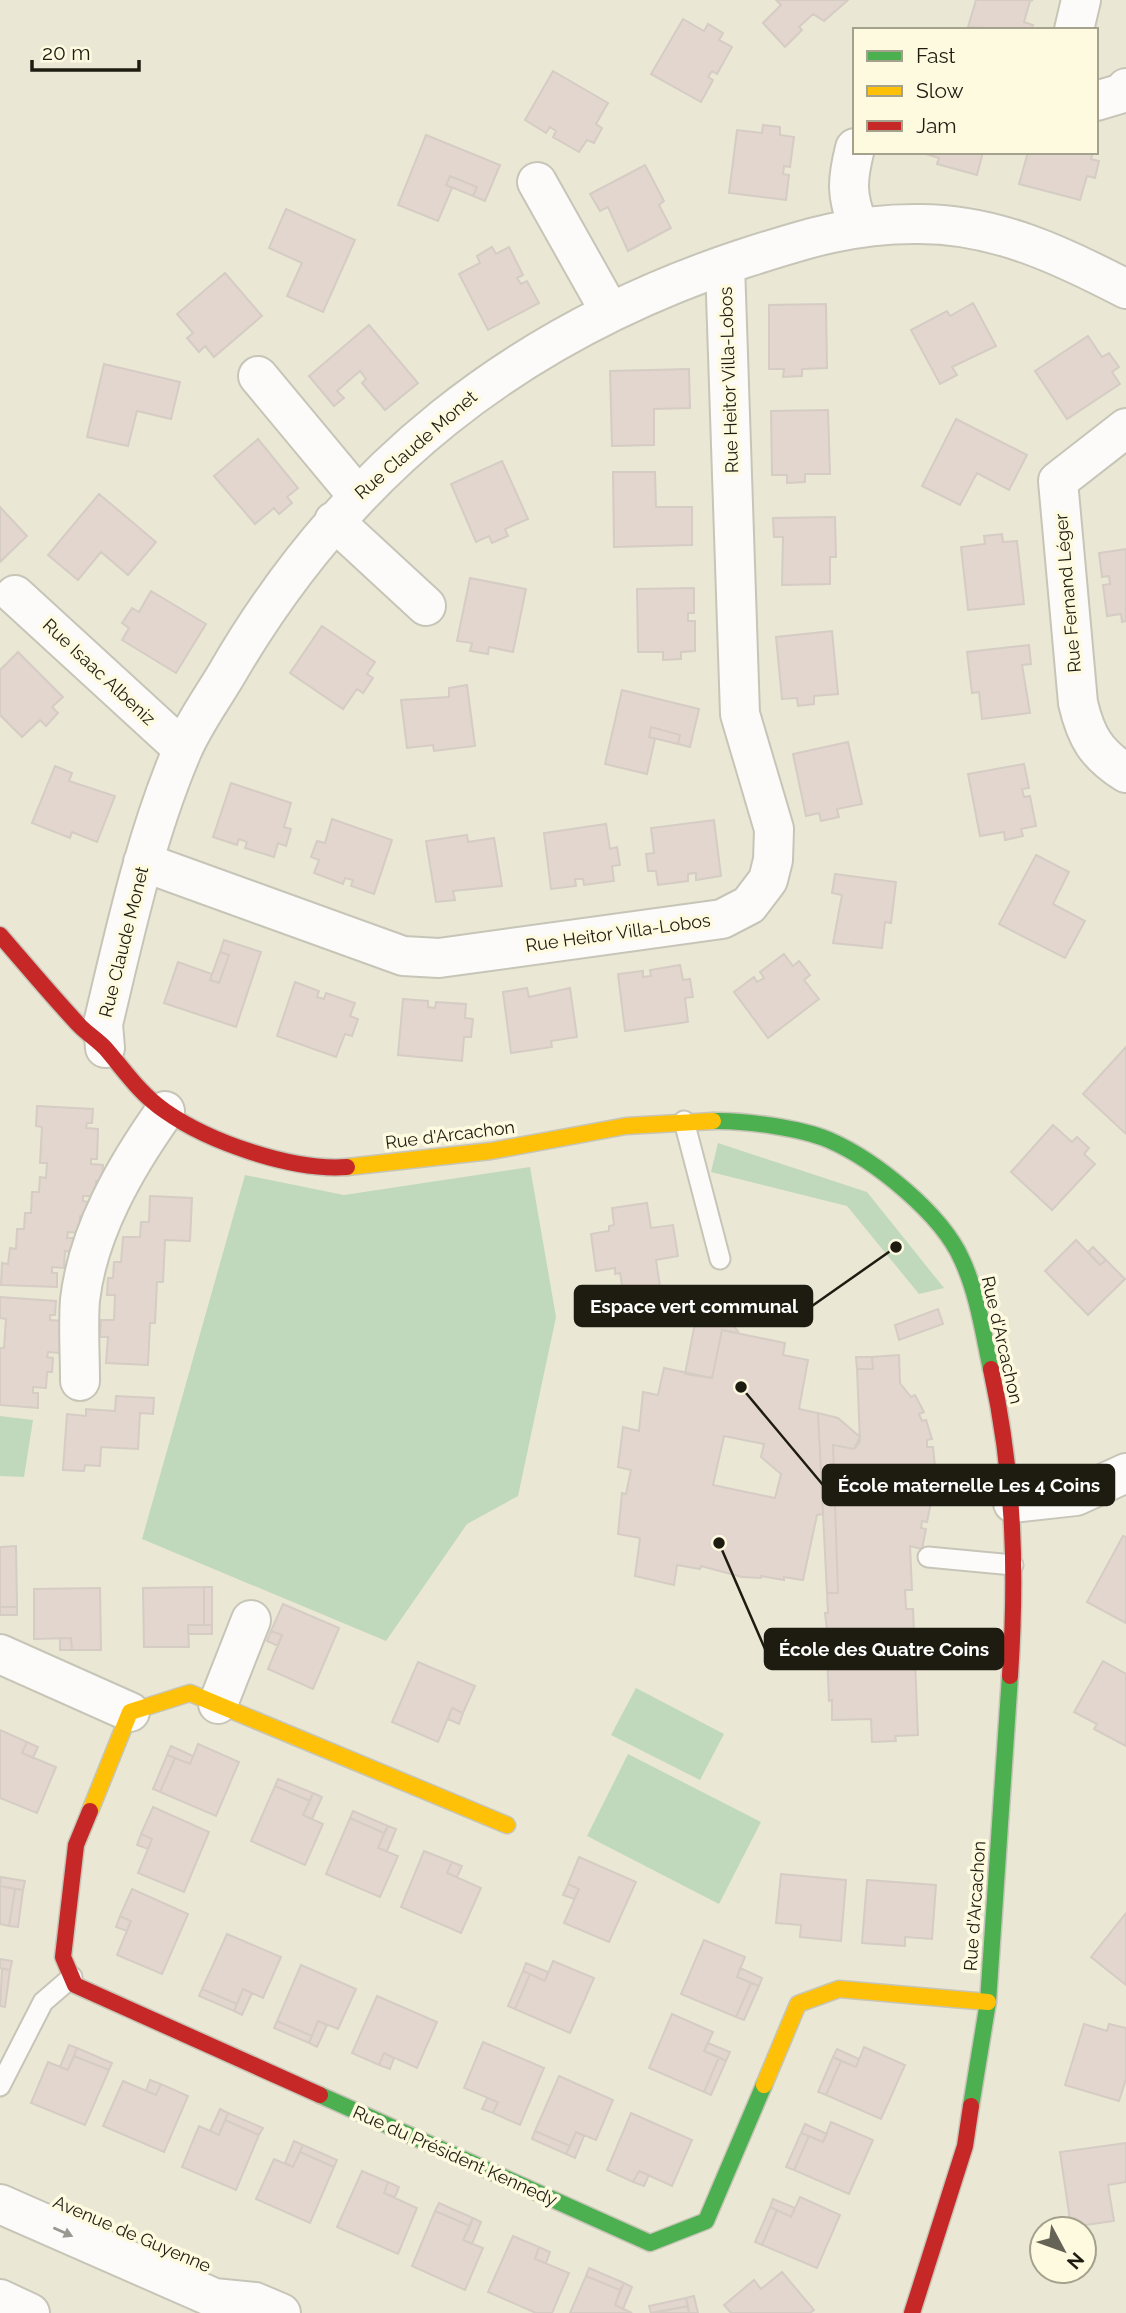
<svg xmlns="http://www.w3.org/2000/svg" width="1126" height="2313" viewBox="0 0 1126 2313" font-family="Raleway,sans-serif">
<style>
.green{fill:#c0d9bc}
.building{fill:#e3d6ce;stroke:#d5ccc4;stroke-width:2;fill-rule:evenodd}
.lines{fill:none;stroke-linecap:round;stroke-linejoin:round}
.lane-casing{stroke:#c7c5b7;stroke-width:23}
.street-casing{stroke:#c7c5b7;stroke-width:42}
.fast-casing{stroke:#c7c5b7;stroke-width:19}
.slow-casing{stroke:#c7c5b7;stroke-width:19}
.jam-casing{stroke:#c7c5b7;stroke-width:19}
.lane{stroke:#fcfbf9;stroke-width:19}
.street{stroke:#fcfbf9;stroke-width:38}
.fast{stroke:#4caf50;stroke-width:16}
.slow{stroke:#ffc107;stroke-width:16}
.jam{stroke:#c62828;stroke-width:16}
.oneway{fill:#989790}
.labels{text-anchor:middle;stroke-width:7;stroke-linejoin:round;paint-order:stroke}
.street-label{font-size:18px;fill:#1e1c10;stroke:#fefae0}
.leader{fill:none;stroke:#1e1c10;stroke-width:2.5}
.callout-dot{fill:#1e1c10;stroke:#fefae0;stroke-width:2.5}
.callout{fill:#1e1c10;stroke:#1e1c10;stroke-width:2.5}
.callout-label{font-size:19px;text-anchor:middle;font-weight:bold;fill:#fff}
</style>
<rect width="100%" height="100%" fill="#eae7d5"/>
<path class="green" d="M718,1143L867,1192L944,1288L919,1294L847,1206L711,1172Z
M530,1167L556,1317L518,1496L467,1524L386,1641L142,1539L245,1175L344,1195Z
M0,1416L33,1420L24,1477L0,1476Z
M636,1688L724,1734L700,1780L611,1735Z
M628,1754L761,1822L719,1904L587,1836Z"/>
<path class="building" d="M776,0H848L824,21L813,14L799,27L802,30L785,47L763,23L781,5Z
M976,0H1033L1030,1L1024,22L1033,25L1031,30L968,27Z
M683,19L704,31L708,24L723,33L719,40L732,47L717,74L712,71L708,77L713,80L701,102L651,74Z
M553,71L608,103L596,124L602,128L594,143L587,140L579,152L553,137L556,131L550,127L546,133L525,120Z
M763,125L780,127V135L794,137L790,167L784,166L783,174L789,175L786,200L729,193L737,130L762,133Z
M426,135L500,165L485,201L473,196L477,187L450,176L446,185L452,188L438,221L398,205Z
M919,152H983L977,175L937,164L939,158Z
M1028,152H1093L1091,159L1099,161L1095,178L1087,176L1080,200L1019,184Z
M645,165L664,201L659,205L671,228L628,251L608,207L600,211L590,194Z
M450,176L477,187L473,196L446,185Z
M286,209L355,240L323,312L287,296L302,263L269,248Z
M492,247L496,254L509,247L523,275L517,278L521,284L527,281L539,303L488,330L459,274L480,263L477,256Z
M225,273L262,316L214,357L205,346L199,352L187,338L193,333L177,314Z
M973,303L996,346L952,367L957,375L940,384L911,330L947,311L950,316Z
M826,304L827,368L802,369V376L783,377L784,369H769V305Z
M369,325L418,383L385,410L362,383L366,379L360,371L337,391L344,398L334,406L309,376Z
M1088,336L1102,357L1109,353L1119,367L1112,372L1120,384L1067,419L1035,371Z
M104,364L180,382L171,419L137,411L128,446L87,437Z
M689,369L690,408L654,409V445L612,446L610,371Z
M828,410L830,474H805V482L787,483V475H772L771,411Z
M956,419L1027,455L1009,490L977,473L960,505L922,486Z
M258,439L298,488L287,497L292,503L279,514L274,508L255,524L214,476Z
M502,461L528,519L505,529L508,536L492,543L489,536L476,542L451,484Z
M613,472H655L656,507H692V545L614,547Z
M99,494L156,542L128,575L101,552L78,580L48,555Z
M0,507L27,536L0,562Z
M835,517L836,557H830V584L782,585L783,537H774L773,518Z
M1002,534L1003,542L1017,541L1024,604L968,610L961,547L985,544L984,536Z
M1126,549V621L1122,622L1121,614L1107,616L1103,585L1110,584L1109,576L1102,577L1099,553Z
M470,578L526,589L513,652L489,647L488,654L470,651L472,643L457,641Z
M694,588V613H688V621H695V651L681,652V659L663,660V652H638L637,589Z
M151,591L206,624L176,673L122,640L129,628L122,623L132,608L139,612Z
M322,626L375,662L367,674L373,678L363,693L357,689L343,709L290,673Z
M832,631L838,694L814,696V704L798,706L797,698L782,699L776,637Z
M1029,645L1031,664L1022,665L1030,713L982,719L979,692L972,693L967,652Z
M18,652L63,697L52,707L58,713L46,726L40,720L22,737L0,715V670Z
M467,685L475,746L434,751L433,745L407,748L401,700L449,697V688Z
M622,690L699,709L690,747L678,744L680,735L651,727L649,737L655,739L647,774L605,764Z
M651,727L680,735L678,744L649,737Z
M848,742L862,804L837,809L839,817L821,821L819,813L806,816L793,754Z
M1024,764L1029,788L1022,789L1024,797L1030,796L1036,826L1021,829L1023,836L1005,840L1004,832L980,836L968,774Z
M55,766L72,773L69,781L115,796L97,842L72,832L70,838L32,823Z
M231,783L291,803L284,827L291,829L286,846L278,843L274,857L245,848L247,842L239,839L237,845L213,837Z
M332,819L392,840L374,894L351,886L353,880L345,878L343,884L314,873L319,860L311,857L317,841L325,843Z
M714,820L721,876L696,880V873L688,874V881L658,885L656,871H648L646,854L654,853L651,828Z
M606,824L610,849L617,847L620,865L612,866L614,881L584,885L583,879H575L576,886L551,889L544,833Z
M467,835L468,842L494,838L502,886L453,891L455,900L436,902L426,841Z
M1036,855L1069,872L1053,904L1085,921L1065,958L999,924Z
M835,874L896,882L891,923L885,922L882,948L833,943L842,895L832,893Z
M224,940L261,952L236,1027L164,1003L178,962L212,974L210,980L219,983L229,955L220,952Z
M220,952L229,955L219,983L210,980Z
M784,954L793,966L799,961L810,975L804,980L819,999L768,1038L734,992L754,977L757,982L764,978L760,972Z
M680,965L683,980L690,979L693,997L685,998L688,1022L625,1031L618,974L643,971V977L651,976L650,970Z
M295,982L319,991L317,997L324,999L326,993L355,1003L350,1016L358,1019L352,1036L345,1034L336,1057L277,1036Z
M527,988L529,997L570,988L577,1037L551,1041L552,1047L511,1053L503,992Z
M403,999L428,1001V1007L435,1008L436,1002L466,1004L465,1018L473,1019L471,1037H464L462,1061L398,1055Z
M1126,1047V1134L1083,1094Z
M37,1106L93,1109L92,1123H87L86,1128L98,1129L97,1159H91V1164L103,1165L102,1181H96L95,1196H83V1201L88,1202L87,1216H80V1233L68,1232L67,1238H73L72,1252L65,1251L64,1268L52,1267V1273H57V1287L1,1285L2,1263L8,1264L10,1248L16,1249L17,1229H24L25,1213H31L32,1192H39L40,1177L46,1178L47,1163H40L42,1127L36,1126Z
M1053,1125L1072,1142L1077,1137L1089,1148L1084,1154L1095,1164L1052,1210L1011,1172Z
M150,1196L192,1198L190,1241L165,1240L163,1282H157L155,1323H150L148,1365L106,1363L108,1337H100L101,1320H114L115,1295H107L108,1278H113L114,1262H121L123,1237H140L141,1222H149Z
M647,1203L651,1228L673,1225L678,1256L656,1260L660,1286L623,1292L620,1273L615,1274V1268L596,1271L591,1234L609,1231V1226L614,1225L612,1208Z
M1076,1240L1100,1265L1106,1260L1125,1279L1088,1315L1045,1271Z
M1093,1247L1106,1260L1100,1265L1088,1252Z
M0,1297L56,1301L55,1315H50V1320L62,1321L60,1353L48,1352L47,1357L53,1358L52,1372H47L46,1388L33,1387V1393H38V1408L0,1405V1348H4L6,1319L0,1318Z
M698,1308L725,1313L739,1333L722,1330L712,1378L685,1374Z
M938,1309L943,1324L899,1340L895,1325Z
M722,1330L785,1343L783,1355L808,1360L799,1409L818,1413L823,1514L817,1515L803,1580L784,1577V1580L761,1576V1578L742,1577L701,1566L700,1569L677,1565L674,1585L635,1576L640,1538L618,1534L622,1493L626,1494L631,1470L618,1467L623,1427L639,1431L643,1392L658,1395L664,1368L712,1378ZM724,1436L764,1444L761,1457L781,1474L775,1498L713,1485Z
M899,1355L900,1383L911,1397L915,1395L924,1412L919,1414L922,1421L926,1420L932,1439L927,1440V1447H933L935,1467H930L929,1474L934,1475L932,1495L927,1494L926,1501L931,1502L927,1522L922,1521L921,1528L926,1529L922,1549L910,1546L912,1590H905L906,1609H913L918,1735L895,1736L896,1741L872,1742L871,1719L832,1720V1700L829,1701L827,1655H830L825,1613H828L827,1593H838L833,1445L854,1449L860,1442L857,1369H873L872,1357Z
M856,1357H872L873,1369H857Z
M116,1396L154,1398L153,1414L140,1413L138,1449L101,1447L100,1466L85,1465L84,1471L63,1470L67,1414L86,1416V1409L115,1411Z
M818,1413L838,1418L860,1437L854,1449L833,1445L838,1593H827Z
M1123,1536L1126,1537V1623L1087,1602Z
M16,1546L17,1607H0V1547Z
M204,1587H212V1625H204Z
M204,1587V1625H188L189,1647H144L143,1588Z
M100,1588L101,1650H72L71,1638L34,1639V1589Z
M283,1604L339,1628L313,1689L268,1669L282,1635L271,1631Z
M0,1607H17V1615H0Z
M188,1625H212V1634H188Z
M271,1631L282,1635L278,1646L267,1641Z
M60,1638H71L72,1650H60Z
M1103,1661L1126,1674V1746L1094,1729L1097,1724L1074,1712Z
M418,1662L475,1686L463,1713L452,1708L438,1742L392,1722Z
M452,1708L463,1713L459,1724L448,1719Z
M0,1730L27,1742L22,1753L56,1767L37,1813L0,1798Z
M27,1742L38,1747L33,1758L22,1753Z
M198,1744L239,1762L216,1816L160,1792L175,1758L190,1764Z
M171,1746L193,1756L190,1764L167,1755Z
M167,1755L175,1758L160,1792L153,1789Z
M278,1779L313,1793L310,1801L275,1786Z
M275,1786L310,1801L303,1815L323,1824L305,1865L251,1841Z
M313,1793L322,1797L312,1819L303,1815Z
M153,1807L209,1832L184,1892L138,1873L152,1839L141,1834Z
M353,1811L388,1826L384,1833L350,1818Z
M350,1818L384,1833L378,1848L398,1856L380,1897L326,1874Z
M388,1826L396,1829L387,1851L378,1848Z
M141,1834L152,1839L148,1849L137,1845Z
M424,1851L452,1862L447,1873L481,1888L461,1933L401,1907Z
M579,1857L636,1882L609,1942L564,1923L579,1889L568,1884Z
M452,1862L462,1866L457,1877L447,1873Z
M781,1874L846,1880L841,1941L800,1937L801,1925L776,1923Z
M1,1877L25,1881L23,1890L0,1886Z
M867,1880L936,1885L932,1939L905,1937V1946L862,1943Z
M568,1884L579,1889L574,1899L563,1895Z
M0,1886L15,1889L9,1926L0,1924Z
M15,1889L23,1890L18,1927L9,1926Z
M132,1889L188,1914L162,1974L117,1955L131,1921L120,1916Z
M1126,1913V1985L1091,1957Z
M120,1916L131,1921L127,1931L116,1927Z
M227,1934L281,1957L263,1998L243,1989L237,2004L202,1989Z
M704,1940L745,1957L737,1977L751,1983L736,2017L681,1994Z
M0,1959L12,1961L10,1970L0,1968Z
M553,1961L594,1978L570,2033L515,2009L530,1974L545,1981Z
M526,1963L548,1972L545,1981L523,1971Z
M301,1965L356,1989L338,2029L318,2021L312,2036L277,2021Z
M740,1968L762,1978L759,1986L737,1977Z
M2,1969L10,1970L5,2007L0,2006Z
M523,1971L530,1974L515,2009L508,2006Z
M751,1983L759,1986L744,2020L736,2017Z
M202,1989L237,2004L234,2011L199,1996Z
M243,1989L252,1993L242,2015L234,2011Z
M377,1996L437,2022L417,2068L384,2053L379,2065L352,2053Z
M672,2014L713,2032L704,2051L719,2057L704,2092L649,2068Z
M277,2021L312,2036L309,2043L274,2028Z
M318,2021L327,2025L317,2047L309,2043Z
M1084,2024L1107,2031L1109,2024L1126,2028V2079L1119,2101L1065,2085Z
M483,2042L544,2068L520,2125L493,2113L498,2102L464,2088Z
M708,2043L730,2052L726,2061L704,2051Z
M69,2045L77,2048L68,2070L60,2067Z
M864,2047L905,2065L881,2119L826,2095L841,2061L856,2067Z
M77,2048L112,2063L109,2070L74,2056Z
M837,2049L859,2059L856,2067L833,2057Z
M384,2053L394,2058L390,2069L379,2065Z
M74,2056L109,2070L85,2125L31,2103L48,2062L68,2070Z
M719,2057L726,2061L711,2095L704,2092Z
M833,2057L841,2061L826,2095L818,2092Z
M559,2076L613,2100L596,2140L576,2132L570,2146L535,2131Z
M150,2080L161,2084L156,2095L146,2091Z
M123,2081L156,2095L161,2084L188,2096L164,2152L103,2126Z
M487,2098L498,2102L493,2113L482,2109Z
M220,2109L228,2113L219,2135L210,2131Z
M228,2113L263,2128L259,2135L225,2120Z
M631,2113L692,2140L672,2186L639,2171L633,2182L607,2170Z
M225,2120L259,2135L236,2190L182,2167L199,2126L219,2135Z
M831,2122L873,2140L849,2194L794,2170L809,2136L823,2142Z
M805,2124L827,2134L823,2142L801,2133Z
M535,2131L570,2146L566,2154L532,2139Z
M576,2132L584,2136L575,2158L566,2154Z
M801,2133L809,2136L794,2170L786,2167Z
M294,2141L303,2145L293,2167L285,2163Z
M1126,2143V2182L1108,2185L1114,2221L1071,2227L1060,2152Z
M303,2145L337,2160L334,2167L300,2152Z
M300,2152L334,2167L310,2223L256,2199L274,2159L293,2167Z
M362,2171L388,2182L384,2193L417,2208L398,2254L337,2227Z
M639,2171L649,2175L644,2186L633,2182Z
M388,2182L399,2187L395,2197L384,2193Z
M800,2197L840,2215L817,2268L762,2245L777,2210L791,2217Z
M773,2199L795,2208L791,2217L770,2207Z
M439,2203L473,2218L470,2226L435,2211Z
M770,2207L777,2210L762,2245L755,2242Z
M435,2211L470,2226L463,2240L483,2248L465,2290L412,2266Z
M473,2218L481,2222L472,2244L463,2240Z
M513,2236L539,2247L535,2259L569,2273L552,2313H536L488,2292Z
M539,2247L550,2252L546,2263L535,2259Z
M589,2268L624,2283L620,2290L586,2276Z
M782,2272L814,2310L810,2313H731L724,2305L754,2280L761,2289Z
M586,2276L620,2290L615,2305L632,2313H570Z
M624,2283L632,2287L623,2309L615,2305Z
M694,2296L698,2313H689L686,2298Z
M686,2298L688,2306L651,2313L649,2306Z
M688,2306L689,2313H654Z"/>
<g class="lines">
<g class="lane-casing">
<path id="lane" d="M684,1121L720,1259
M928,1557L1013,1565
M0,2086L43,2002L72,1977"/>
</g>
<g class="street-casing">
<path id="street" d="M1074,30L1081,0
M1096,101L1123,93L1126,88
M855,148C847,180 846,195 858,225
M537,182L609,310
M258,376L357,495
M1126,428L1058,481L1078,703C1086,737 1096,754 1126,773
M334,521L426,606
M15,595L183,749
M143,862L403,956L439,958L722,919L749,905L768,880L773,860L774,829L740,714L725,265
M105,1048L103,1024C125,932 145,838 182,751C193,725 211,700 226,675C345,469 516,334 742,259C804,239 853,223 920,224C995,224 1061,255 1126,289
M80,1381C80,1354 78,1326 80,1300C88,1231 126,1166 165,1111
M1013,1503L1076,1496L1126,1473
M0,1654L130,1712
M218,1704L251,1620
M0,2204L214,2298L255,2302L281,2313
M0,2299L30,2313"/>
</g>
<g class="fast-casing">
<path id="fast" d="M713,1121C743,1120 801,1128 829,1140C875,1160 942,1214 962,1260C978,1295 983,1332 991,1369
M320,2095L650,2243L706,2221L764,2085
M971,2106L988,2002L1010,1676"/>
</g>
<g class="slow-casing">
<path id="slow" d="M347,1167L491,1151L626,1126L713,1121
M90,1811L130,1712L190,1693L507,1825
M764,2085L798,2004L839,1989L988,2002"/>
</g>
<g class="jam-casing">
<path id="jam" d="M0,935C26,965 51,995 78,1024C86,1033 98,1040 106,1049C125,1071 140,1094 165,1111C209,1142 292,1171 347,1167
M991,1369C1014,1474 1017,1570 1010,1676
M90,1811L76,1845L63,1957L75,1985L320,2095
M912,2313L965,2146L971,2106"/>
</g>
<use href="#lane" class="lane"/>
<use href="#street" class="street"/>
<use href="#fast" class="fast"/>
<use href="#slow" class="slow"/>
<use href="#jam" class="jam"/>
</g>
<defs><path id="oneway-solid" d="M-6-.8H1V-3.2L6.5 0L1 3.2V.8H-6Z" transform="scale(1.75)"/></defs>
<use class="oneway" href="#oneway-solid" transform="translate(63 2232) rotate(24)"/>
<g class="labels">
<g class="street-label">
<text transform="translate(729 380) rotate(-92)" y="6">Rue Heitor Villa-Lobos</text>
<text transform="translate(416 445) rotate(-41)" y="6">Rue Claude Monet</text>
<text transform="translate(1068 593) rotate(-95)" y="6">Rue Fernand Léger</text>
<text transform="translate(99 672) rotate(43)" y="6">Rue Isaac Albeniz</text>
<text transform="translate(618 933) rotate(-8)" y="6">Rue Heitor Villa-Lobos</text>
<text transform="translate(124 942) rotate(-76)" y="6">Rue Claude Monet</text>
<text transform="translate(450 1135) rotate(-7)" y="6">Rue d'Arcachon</text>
<text transform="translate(1002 1340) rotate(77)" y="6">Rue d'Arcachon</text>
<text transform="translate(975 1906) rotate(-86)" y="6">Rue d'Arcachon</text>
<text transform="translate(455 2156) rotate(24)" y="6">Rue du Président Kennedy</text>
<text transform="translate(132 2234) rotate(23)" y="6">Avenue de Guyenne</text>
</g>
</g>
<path class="leader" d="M896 1247L812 1306M741 1387L823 1485M719 1543L765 1649"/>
<g class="callout-dot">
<circle cx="896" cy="1247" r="7"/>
<circle cx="741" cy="1387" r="7"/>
<circle cx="719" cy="1543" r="7"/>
</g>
<g class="callout">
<rect x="575" y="1286" width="237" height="40" rx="7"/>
<rect x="823" y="1465" width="291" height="40" rx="7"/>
<rect x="765" y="1629" width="238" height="40" rx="7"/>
</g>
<g class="callout-label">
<text x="694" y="1313">Espace vert communal</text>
<text x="969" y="1492">École maternelle Les 4 Coins</text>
<text x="884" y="1656">École des Quatre Coins</text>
</g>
<rect x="853" y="28" width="245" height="126" fill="#fefae0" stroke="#a4a18d" stroke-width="2"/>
<rect x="867" y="51" width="35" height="10" fill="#4caf50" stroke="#a4a18d" stroke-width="2"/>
<text x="916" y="63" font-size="21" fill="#1e1c10">Fast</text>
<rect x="867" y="86" width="35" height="10" fill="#ffc107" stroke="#a4a18d" stroke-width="2"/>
<text x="916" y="98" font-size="21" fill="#1e1c10">Slow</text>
<rect x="867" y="121" width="35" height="10" fill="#c62828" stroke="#a4a18d" stroke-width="2"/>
<text x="916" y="133" font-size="21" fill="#1e1c10">Jam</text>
<g transform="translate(1063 2250) rotate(131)"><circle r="33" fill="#fefae0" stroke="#a4a18d" stroke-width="2"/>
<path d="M0-5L12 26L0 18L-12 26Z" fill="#656355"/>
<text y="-10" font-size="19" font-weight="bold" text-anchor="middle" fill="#1e1c10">N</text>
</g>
<path d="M32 60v10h107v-10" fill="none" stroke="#1e1c10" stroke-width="3.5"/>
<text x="42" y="60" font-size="21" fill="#1e1c10" stroke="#fefae0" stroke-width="5" paint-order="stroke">20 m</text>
</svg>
